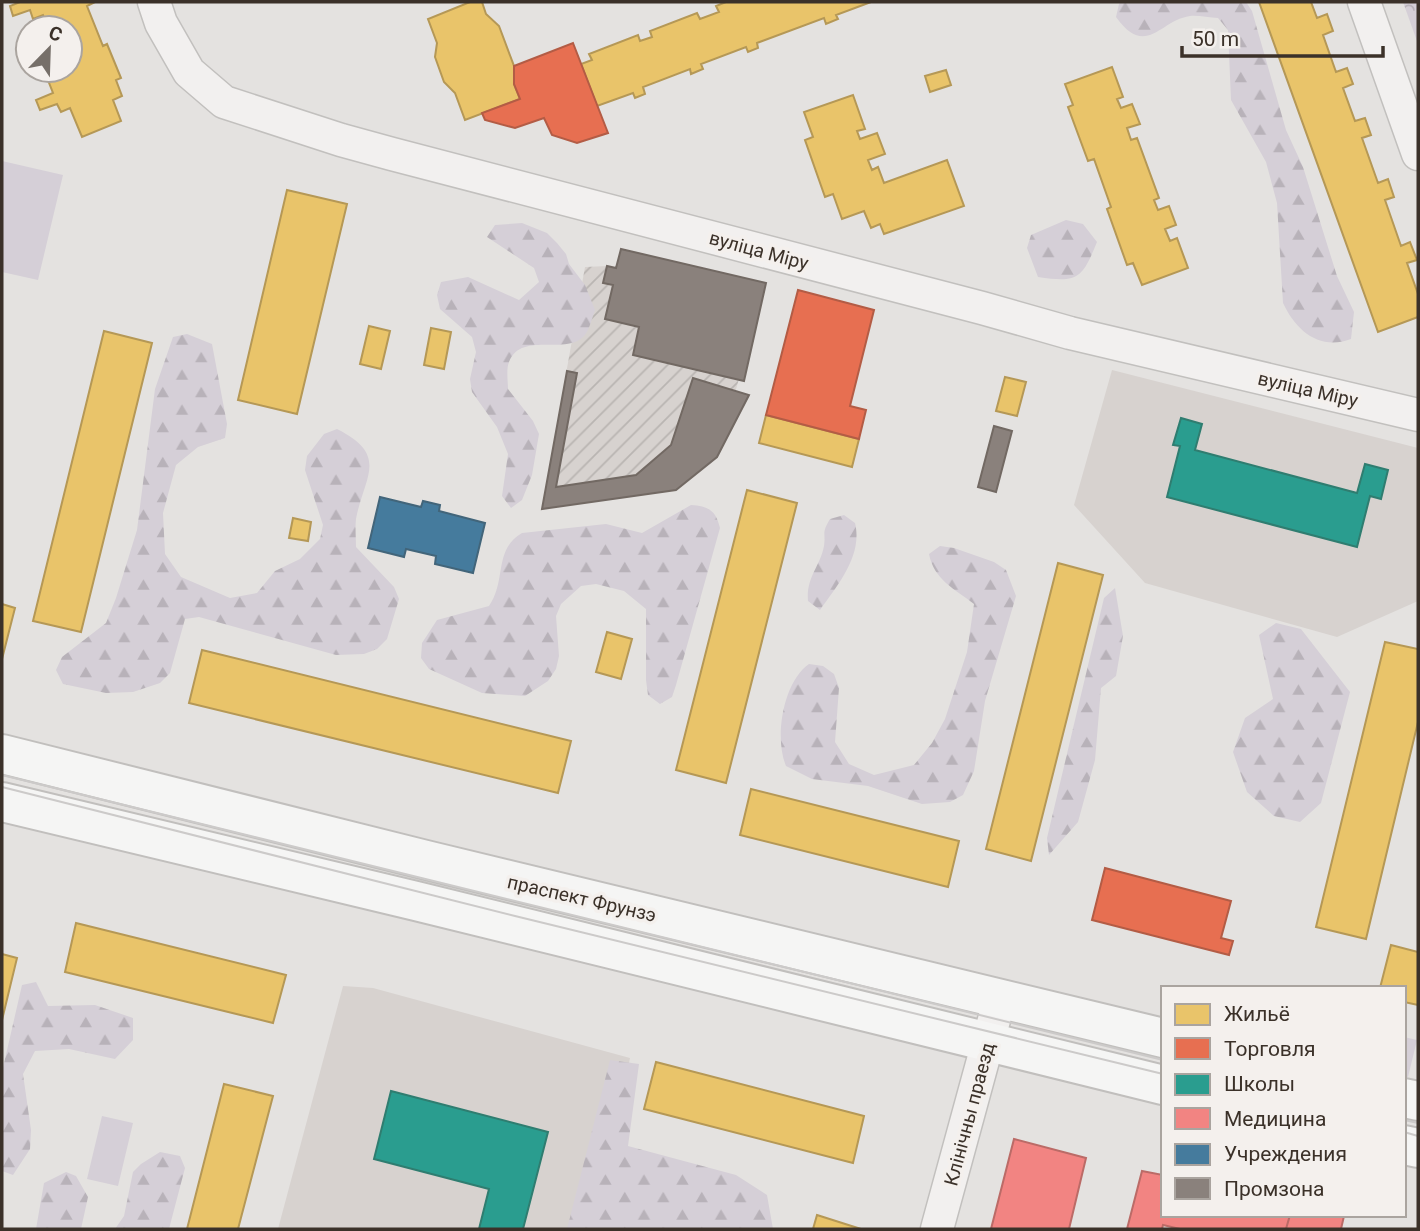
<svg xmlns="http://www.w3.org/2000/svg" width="1420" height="1231" viewBox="0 0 1420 1231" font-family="Roboto,sans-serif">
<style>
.built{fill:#d7d2cf}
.industrial{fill:url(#industrial-furrows)}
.grass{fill:#d5cfd7}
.forest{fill:url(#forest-firs)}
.park{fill:url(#park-crowns)}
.homes{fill:#e9c46a;stroke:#b59856;stroke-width:2}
.shops{fill:#e76f51;stroke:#b35c45;stroke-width:2}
.schools{fill:#2a9d8f;stroke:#2f7d70;stroke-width:2}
.health{fill:#f28482;stroke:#bb6b67;stroke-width:2}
.public{fill:#457b9d;stroke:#42657a;stroke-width:2}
.industry{fill:#8a817c;stroke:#726963;stroke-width:2}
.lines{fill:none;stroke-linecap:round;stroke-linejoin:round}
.minor-casing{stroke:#c2c0be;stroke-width:35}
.major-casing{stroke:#c1bfbd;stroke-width:42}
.minor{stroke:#f2f0ef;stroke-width:32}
.major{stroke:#f5f5f4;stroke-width:38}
.tram{stroke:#cccac9;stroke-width:2}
.labels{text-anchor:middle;stroke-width:7;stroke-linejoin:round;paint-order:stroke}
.street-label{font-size:19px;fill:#3b3129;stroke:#f4f0ed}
</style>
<defs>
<pattern id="industrial-furrows" width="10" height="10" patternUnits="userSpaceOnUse" patternTransform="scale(1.75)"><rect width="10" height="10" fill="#d7d2cf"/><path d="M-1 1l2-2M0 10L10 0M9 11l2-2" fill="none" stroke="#b9b5b2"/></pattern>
<pattern id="forest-firs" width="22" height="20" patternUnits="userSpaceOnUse" patternTransform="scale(1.75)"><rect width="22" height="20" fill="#d5cfd7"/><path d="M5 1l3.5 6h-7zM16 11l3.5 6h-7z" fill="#b8b2b9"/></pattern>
<pattern id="park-crowns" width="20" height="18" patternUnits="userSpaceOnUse" patternTransform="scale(1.75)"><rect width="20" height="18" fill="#d5cfd7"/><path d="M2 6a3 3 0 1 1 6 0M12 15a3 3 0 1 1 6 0" fill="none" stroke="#b8b2b9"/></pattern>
</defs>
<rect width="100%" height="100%" fill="#e4e2e0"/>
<path class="built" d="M1112,370L1418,448V601L1337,637L1145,583L1074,505Z
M343,986L373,988L630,1058L610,1153L693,1229H278Z"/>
<path class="industrial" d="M621,249L766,283L717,457L542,509L585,267L607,266L616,268Z"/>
<path class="grass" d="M2,161L63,175L38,280L2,272Z
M1404,1037L1417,1040L1408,1077L1404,1076Z
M102,1116L133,1123L118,1186L87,1179Z"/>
<path class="forest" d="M1121,2H1246L1252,11L1286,130L1303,167L1337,276L1354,312L1351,339C1320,351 1296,331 1283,303L1277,203L1266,162L1231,100L1228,30L1218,18C1209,18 1198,15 1190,16C1160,20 1146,59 1116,17L1119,4Z
M1066,220L1083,224L1097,242C1082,279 1078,283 1038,277L1027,248L1031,235Z
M522,223L547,233L557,243L566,254L569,264L585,285L595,310C592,318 589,331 584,336C566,356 521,331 509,362C506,369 508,382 508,389L533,421L539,434L532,475L522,500L511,508L502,496L508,454L497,427L472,392L470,379L476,352L472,337L440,309L437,295L441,282L468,277L519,300L539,282L534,268L487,237L495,225Z
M187,334L212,344L227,424L225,438L198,447L176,465L163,513L165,554L181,577L230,598L257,593L275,571L300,559L320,539L323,525L305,470L307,456L324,434L337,429C390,456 364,476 356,519C355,528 356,538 356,547L394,587L399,599L387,639L377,649L364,654L336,655L199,617L185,619L170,673L160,683L133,692L106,693L63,684L56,670L62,657L106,623L116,598L137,530L155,389L173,337Z
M691,505C709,506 716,511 720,528L676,685L672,697L660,704L648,695L646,680V609L624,591L596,584L581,586L561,604L556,616L559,656L556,669L548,681L525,696L482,693L429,669L421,658L422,643L437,620L489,606C507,580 493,550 522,533L606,524L642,533Z
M844,515L855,523C863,555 838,585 820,610L808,601C806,577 820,567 824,546C826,532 821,534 830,519Z
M940,546L954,548L994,562L1006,570L1016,596L985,701L974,771L963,795L950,802L922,804L868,786L812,779L786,766C774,738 783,682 809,664L823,666L834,674L839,688L835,742L849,764L874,775L914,765L932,743L945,719L967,652L974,604C955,589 934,580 929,554Z
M1115,588L1123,636L1116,676L1101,688L1095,760L1078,822L1049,855L1047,838L1104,598Z
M1276,623L1301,629L1350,692L1321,803L1300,822L1274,816L1247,792L1233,752L1245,718L1273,699L1259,635Z
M36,982L48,1006L95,1005L133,1018V1040L115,1059L69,1049L35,1051L23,1074L31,1130L30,1149L13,1175L2,1171V1072L22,985Z
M610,1060L639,1064L628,1146L736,1175L767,1195L773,1229H567Z
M160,1152L180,1156L185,1168L169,1229H115L124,1216L133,1172L141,1164Z
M66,1172L76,1176L88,1197L81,1229H36L44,1183Z"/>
<path class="park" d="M1403,2H1418V44Z"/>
<path class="homes" d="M20,2H95L87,6L103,46L107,44L121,78L116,80L122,96L113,100L121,121L82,137L70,108L61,112L57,104L40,110L36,100L53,93L44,70H70V28H48L43,15L33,19L30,10L13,16L10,6Z
M470,2H482L486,14L499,26L514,66V84L520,99L465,120L455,93L444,82L435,57L437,43L428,19Z
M726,2H871L836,15L838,19L826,24L824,18L757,43L758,48L748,52L746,47L701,64L703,69L691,74L690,69L643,87L645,94L635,98L633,93L597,106L581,64L592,60L589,54L638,35L640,41L652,37L650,31L697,13L700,19L719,12L716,6Z
M1259,2H1311L1317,18L1327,14L1333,31L1323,35L1336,72L1347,68L1353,84L1343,88L1355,121L1365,118L1371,135L1362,138L1378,183L1388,179L1394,197L1385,200L1401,246L1410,242L1417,260L1407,263L1418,294V317L1378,332Z
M1112,67L1123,97L1117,99L1121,108L1132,104L1140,124L1127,128L1131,140L1137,138L1159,198L1154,200L1158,210L1169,206L1176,225L1165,229L1170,241L1177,238L1188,268L1142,285L1133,263L1127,265L1107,209L1111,207L1094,159L1088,161L1068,107L1073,105L1065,84Z
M946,70L951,85L930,92L925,76Z
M853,95L865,129L857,131L860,139L877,133L885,154L868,160L872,170L878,167L884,183L947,160L964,206L884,234L880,224L871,228L864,211L842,219L833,194L825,197L805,140L813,137L804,112Z
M287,190L347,204L297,414L238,400Z
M369,326L390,331L381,369L360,364Z
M431,328L451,332L444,369L424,365Z
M104,331L152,343L81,632L33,621Z
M1005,377L1026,382L1017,416L996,411Z
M766,415L859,439L852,467L759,443Z
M747,490L797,503L726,783L676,770Z
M293,518L311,522L308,541L289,538Z
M1058,563L1103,575L1031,861L986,849Z
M2,604L15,608L2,659Z
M607,632L632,639L621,679L596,672Z
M1385,642L1418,649V722L1366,939L1316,927Z
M202,650L571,741L558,793L189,703Z
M751,789L959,841L948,887L740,835Z
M76,923L286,975L273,1023L65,972Z
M1391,945L1418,952V1005L1404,1002V988H1380Z
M2,954L17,958L2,1020Z
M656,1062L864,1116L853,1163L644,1109Z
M224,1084L273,1096L238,1229H187Z
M817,1215L861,1229H813Z"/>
<path class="shops" d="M573,43L608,133L577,143L552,135L544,118L515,128L485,120L482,113L520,99L514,84V66Z
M798,290L874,310L850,406L866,410L859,439L766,415Z
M1105,868L1231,901L1221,938L1233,941L1229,955L1092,920Z"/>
<path class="schools" d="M1181,418L1202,424L1195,450L1357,493L1365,464L1388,470L1381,499L1370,496L1357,547L1167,497L1180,446L1173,445Z
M391,1091L548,1132L523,1229H479L489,1189L374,1159Z"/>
<path class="health" d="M1014,1139L1086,1158L1069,1229H991Z
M1142,1171L1163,1175V1215H1290L1286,1229H1180L1163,1225L1162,1229H1127Z
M1290,1215H1339L1344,1216L1341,1229H1286Z"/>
<path class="public" d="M380,497L421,507L423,501L440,505L439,511L485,523L473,573L435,564L436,556L406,549L404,557L368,548Z"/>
<path class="industry" d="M621,249L766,283L744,381L633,355L639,327L605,319L613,285L603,283L607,266L616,268Z
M567,371L577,373L556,487L636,475L671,445L693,378L749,395L717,457L676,490L542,509Z
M994,426L1012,431L996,492L978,487Z"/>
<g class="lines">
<g class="minor-casing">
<path id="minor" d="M154,2L161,23L189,72L224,102L341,140L392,154L982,308L1070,333L1418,415
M1364,2L1418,154
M937,1229L1000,998"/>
</g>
<g class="major-casing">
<path id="major" d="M2,754L426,860L1163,1038
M2,802L416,901L1163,1085
M1404,1098L1418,1101
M1404,1145L1418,1148"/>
</g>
<use href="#minor" class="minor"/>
<use href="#major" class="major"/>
<path class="tram" d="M2,775L1163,1060
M2,787L515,916L1163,1074
M1404,1120L1418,1123
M1404,1132L1418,1136"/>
</g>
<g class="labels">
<g class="street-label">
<text transform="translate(759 250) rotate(15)" y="7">вуліца Міру</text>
<text transform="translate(1308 389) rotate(13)" y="7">вуліца Міру</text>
<text transform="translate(582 898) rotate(13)" y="7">праспект Фрунзэ</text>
<text transform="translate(969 1114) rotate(-75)" y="7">Клінічны праезд</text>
</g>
</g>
<rect width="1420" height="1231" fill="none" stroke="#3b3129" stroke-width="7"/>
<rect x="1161" y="986" width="245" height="231" fill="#f4f0ed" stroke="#aaa49f" stroke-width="2"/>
<rect x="1175" y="1004" width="35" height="21" fill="#e9c46a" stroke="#aaa49f" stroke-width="2"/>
<text x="1224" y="1021" font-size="21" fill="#3b3129">Жильё</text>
<rect x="1175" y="1038" width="35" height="21" fill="#e76f51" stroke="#aaa49f" stroke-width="2"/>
<text x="1224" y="1056" font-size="21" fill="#3b3129">Торговля</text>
<rect x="1175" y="1074" width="35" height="21" fill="#2a9d8f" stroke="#aaa49f" stroke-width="2"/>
<text x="1224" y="1091" font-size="21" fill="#3b3129">Школы</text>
<rect x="1175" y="1108" width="35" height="21" fill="#f28482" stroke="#aaa49f" stroke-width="2"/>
<text x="1224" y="1126" font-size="21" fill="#3b3129">Медицина</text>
<rect x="1175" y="1144" width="35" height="21" fill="#457b9d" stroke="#aaa49f" stroke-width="2"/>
<text x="1224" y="1161" font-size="21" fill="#3b3129">Учреждения</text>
<rect x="1175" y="1178" width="35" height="21" fill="#8a817c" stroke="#aaa49f" stroke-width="2"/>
<text x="1224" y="1196" font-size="21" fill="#3b3129">Промзона</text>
<g transform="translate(49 49) rotate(23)"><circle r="33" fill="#f4f0ed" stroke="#aaa49f" stroke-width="2"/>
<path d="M0-5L12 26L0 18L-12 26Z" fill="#766f69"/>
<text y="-10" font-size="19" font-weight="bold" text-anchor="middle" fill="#3b3129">С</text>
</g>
<path d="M1182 46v10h201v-10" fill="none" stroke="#3b3129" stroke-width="3.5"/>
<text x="1192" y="46" font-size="21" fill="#3b3129" stroke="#f4f0ed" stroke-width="5" paint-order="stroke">50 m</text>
</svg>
